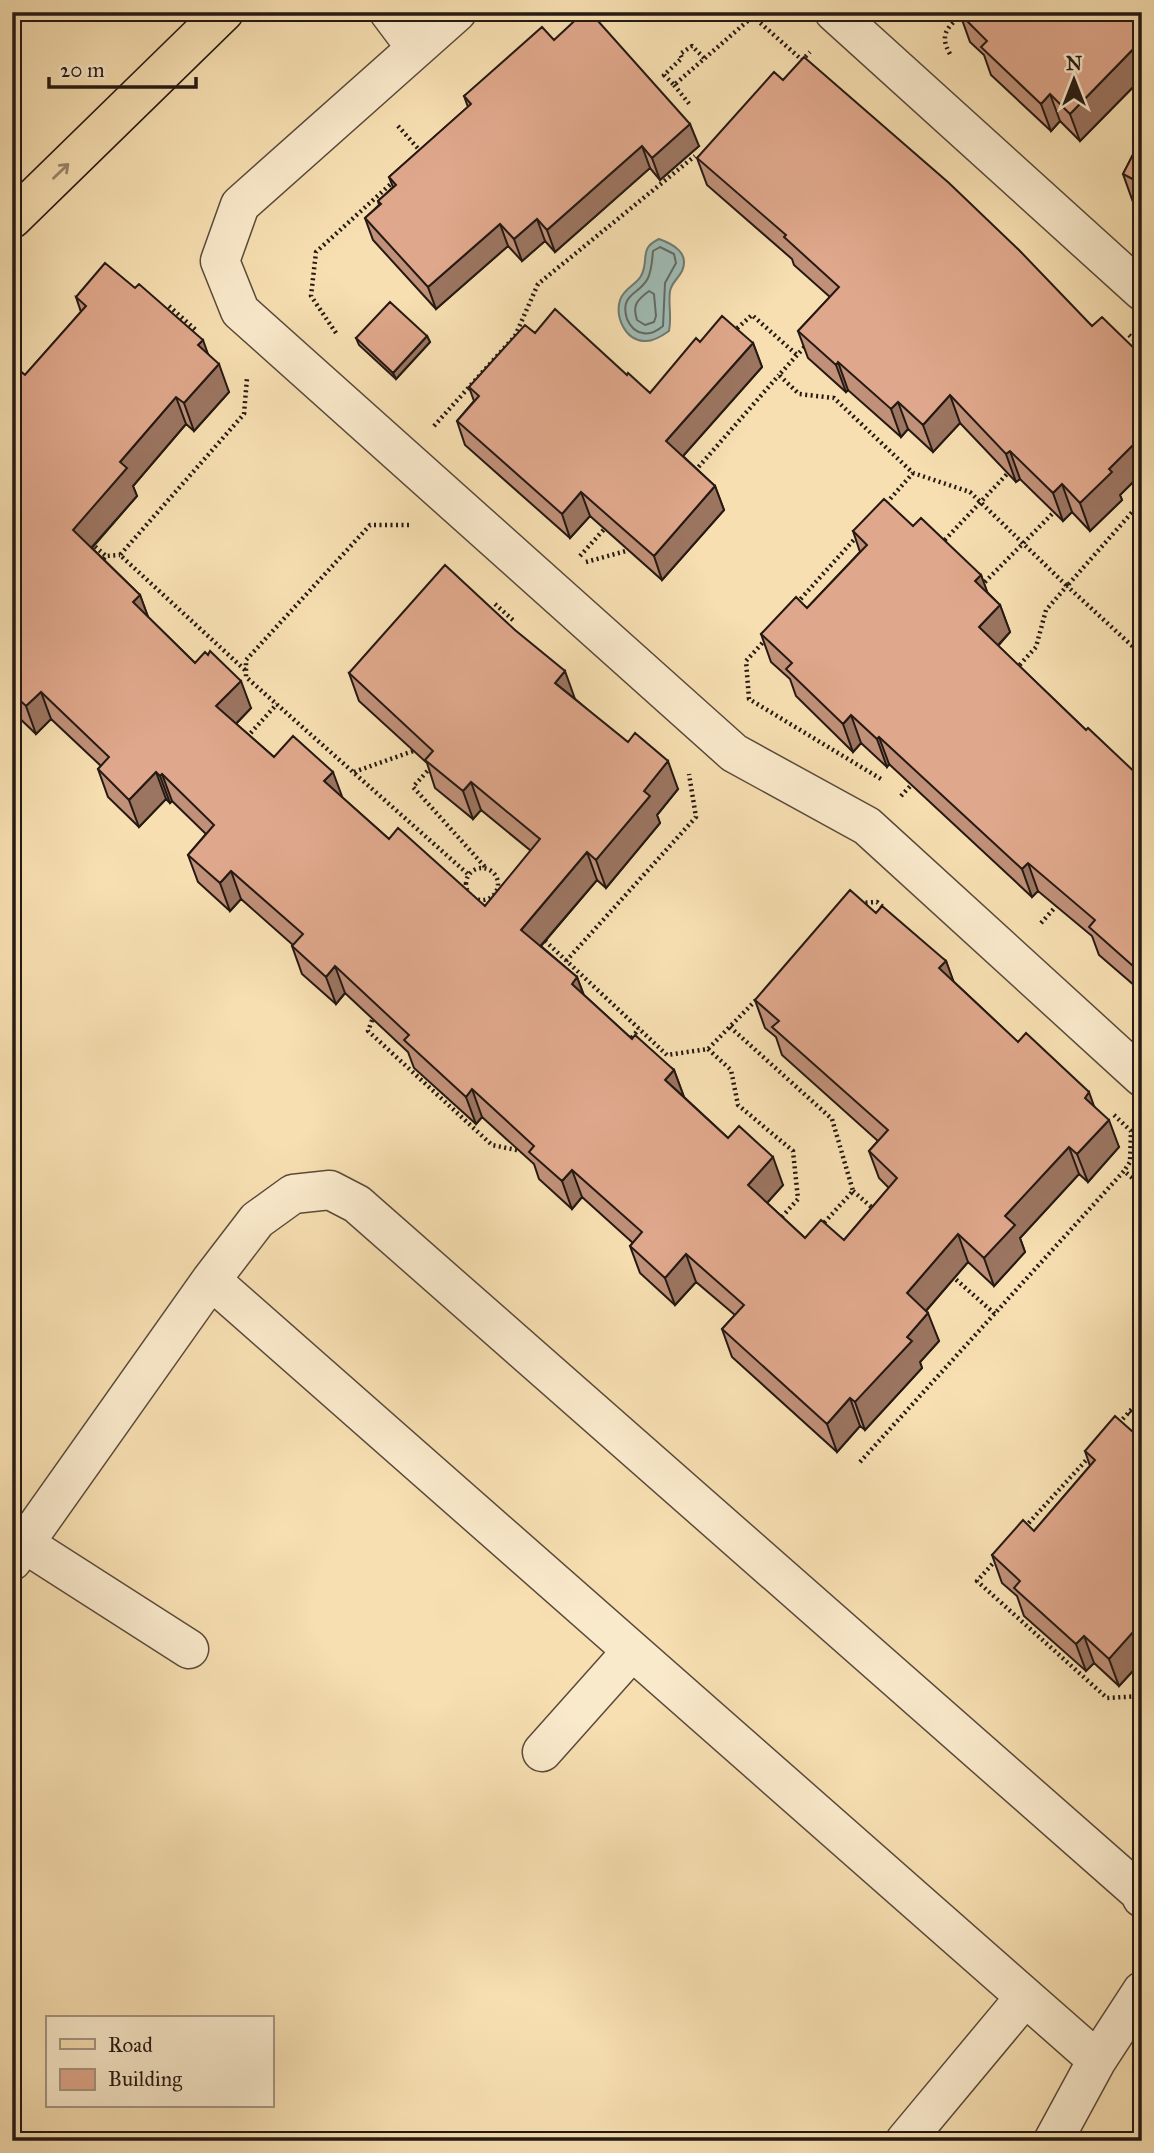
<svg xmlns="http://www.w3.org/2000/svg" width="1154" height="2153" viewBox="0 0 1154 2153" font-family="'IM FELL Great Primer',serif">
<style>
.water{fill:#9fbbb3;stroke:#6e7a73;stroke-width:2}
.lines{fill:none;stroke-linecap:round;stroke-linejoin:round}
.shore{stroke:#626a63;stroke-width:2}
.minor-casing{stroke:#5a4a3a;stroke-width:41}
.major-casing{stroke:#251913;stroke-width:41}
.path{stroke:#251913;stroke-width:4.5;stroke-dasharray:2 3.5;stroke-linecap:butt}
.minor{stroke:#faeacc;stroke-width:38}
.major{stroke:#f7dfb1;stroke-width:38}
.wall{fill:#c09078;stroke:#251913;stroke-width:2}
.shaded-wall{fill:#9c7561;stroke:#251913;stroke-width:2}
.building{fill:#dfa78b;stroke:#251913;stroke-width:2}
.oneway{stroke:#98866a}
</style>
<rect width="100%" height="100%" fill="#f7dfb1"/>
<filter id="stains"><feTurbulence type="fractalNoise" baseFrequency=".00286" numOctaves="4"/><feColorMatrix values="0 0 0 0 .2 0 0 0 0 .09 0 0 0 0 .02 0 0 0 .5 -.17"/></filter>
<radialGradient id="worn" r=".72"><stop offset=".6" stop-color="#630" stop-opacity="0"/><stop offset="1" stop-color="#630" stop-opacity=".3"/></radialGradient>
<path class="water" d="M659,239C673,244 690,253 682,271C678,279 672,282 670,291C668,304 672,317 669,331C662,336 653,342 644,341C625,340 615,317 620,300C624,288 636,285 641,276C650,259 638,249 659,239Z"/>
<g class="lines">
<path class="shore" d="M660,247L674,254L676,263L665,283L663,326C657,331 650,335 643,333C635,332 630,326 627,319C619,293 640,295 648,278C652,269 652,260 653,251Z
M649,291L654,294L656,316L654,322L645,325L637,320C632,305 637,300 649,291Z"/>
<g class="minor-casing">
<path id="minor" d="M389,12L416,48
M457,12L240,205L220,261L240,311L734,753L867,826L1142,1077
M834,12L1142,291
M211,1280L257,1220L293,1194L330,1190L357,1204L1139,1892L1142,1898
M25,1544L189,1649
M12,1561L211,1280L1097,2060L1053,2141
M542,1752L632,1651
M1097,2060L1142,1991
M905,2141L1025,1997"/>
</g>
<g class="major-casing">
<path id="major" d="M12,219L224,12"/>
</g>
<path class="path" d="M748,12L802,60L810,52
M950,54C938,33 949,26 965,12
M704,58L692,46L680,54L682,58L664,75L674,85L758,12
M674,85L691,106
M398,126L422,153
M169,306L197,331
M733,332L752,315L797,355
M336,333L311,296L316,252L394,181
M1129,335L1142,347
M808,343L779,375L799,394L834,398L913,473L970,492L1067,586L1142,501
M434,426L515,336L538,284L695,156
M695,471L779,375
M883,507L913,473
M409,525H370L246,660V677L469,875
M91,543L106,556
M941,544L1008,473
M580,556L607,526
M586,562L626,551L630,547
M100,563L106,556L120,555
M981,586L1054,512
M797,603L859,534
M495,604L514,621
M766,639L746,661L749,699L881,779
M1016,669L1036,647L1046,610L1067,586L1142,655
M245,670L120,555L244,414L247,378
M247,737L277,704
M431,767L413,787L486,868
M354,772L416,750
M901,796L914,782
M466 884a16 16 0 1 1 32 0a16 16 0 1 1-32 0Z
M860,903L877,902L884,908
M1041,923L1059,903
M541,937L667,1055L708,1049L758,998
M566,961L696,817L689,774
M374,1015L368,1031L492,1145L521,1151
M730,1027L832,1119L853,1191L822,1225
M628,1042L639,1029
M708,1049L731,1070L738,1105L793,1151L798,1199L780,1219
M1114,1115L1131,1131L1130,1162L1124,1171
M853,1191L876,1211
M952,1276L995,1314
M1129,1412L1142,1423
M1119,1423L1142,1398
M860,1462L1124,1171L1142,1186
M1025,1527L1090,1456
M996,1560L977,1581L1107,1698L1142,1696"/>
<use href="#minor" class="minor"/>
<use href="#major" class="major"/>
</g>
<path class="wall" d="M1142,12V78L1080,141L1060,121L1051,131L991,75L984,55L970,42L960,14Z
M554,40L699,146L660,180L650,168L555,252L545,241L522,261L508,246L436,309L373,240L365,218L379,205L378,201L393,187L389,177L468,107L464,96Z
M783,80L1092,326L1142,356V473L1120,495L1122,500L1090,531L1072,512L1063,521L1020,479L1016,482L960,423L933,452L908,429L901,437L848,390L846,392L808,358L798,331L830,297L794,265L792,259L707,185L697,158Z
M1142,137V206L1133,202L1123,174Z
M76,297L208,354L229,392L194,431L186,424L133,486L137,496L92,548L140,595L148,617L195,663L251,708L236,724L274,757L343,798L389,839L485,906L531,851L481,810L473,819L435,788L427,763L359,701L349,673L574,698L678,789L657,815L660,823L606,888L597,880L541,946L577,977L584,995L632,1039L674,1070L684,1097L728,1138L783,1185L767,1203L805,1238L844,1240L889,1188L879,1178L869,1151L878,1141L782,1055L776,1037L765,1028L755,1000L876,913L946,961L953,981L1018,1042L1094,1107L1119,1147L1088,1182L1079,1174L1020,1238L1025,1252L994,1286L968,1262L926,1311L939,1341L920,1362L922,1368L865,1430L860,1426L837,1452L732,1357L722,1329L735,1315L696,1282L675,1305L640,1273L630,1246L633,1243L582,1197L572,1209L539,1179L534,1164L482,1117L476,1124L414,1068L408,1052L345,993L336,1004L302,974L292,946L293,945L241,899L230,911L198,882L188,855L206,834L172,801L170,803L166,799L139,827L108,797L98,769L101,766L51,719L36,734L12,711L13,365L25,375L81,312Z
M535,333L627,375L650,393L700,342L753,343L762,367L683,456L715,486L724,510L662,580L590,516L570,538L465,445L457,421L474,401L469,387Z
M427,336L430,342L396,379L359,345L356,338Z
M913,526L981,575L987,592L1000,605L1010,632L998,646L1086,730L1142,779V992L1099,955L1092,936L1038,891L1032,897L889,764L887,767L861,743L853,752L796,696L790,679L771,662L761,634L807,608L860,552L853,531Z
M1142,1440V1661L1119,1686L1094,1663L1086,1671L1024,1616L1017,1596L1002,1583L992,1555L1034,1531L1090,1466L1085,1451Z"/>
<path class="shaded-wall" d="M1142,40V78L1080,141L1070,114Z
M1050,94L1060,121L1051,131L1041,104Z
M690,124L699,146L660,180L652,158Z
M642,146L650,168L555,252L547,230Z
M537,219L545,241L522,261L514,239Z
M500,224L508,246L436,309L428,287Z
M427,336L430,342L396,379L393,373Z
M203,340L213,368L198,345Z
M753,343L762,367L675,465L666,441Z
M838,362L848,390L846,392L836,365Z
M219,364L229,392L194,431L184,403Z
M950,395L960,423L933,452L923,425Z
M176,397L186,424L133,486L137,496L83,557L73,530L120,462Z
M898,402L908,429L901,437L891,409Z
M1142,436V473L1120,495L1122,500L1090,531L1080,503L1109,469Z
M1010,451L1020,479L1016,482L1006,454Z
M1062,484L1072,512L1063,521L1053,493Z
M715,486L724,510L662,580L654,556Z
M581,492L590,516L570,538L562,514Z
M981,575L991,602L975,581Z
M140,595L150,622L133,602Z
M1000,605L1010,632L989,655L979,627Z
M565,671L575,699L555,683Z
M241,681L251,708L226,734L216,706Z
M41,692L51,719L36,734L26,706Z
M851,715L861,743L853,752L843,724Z
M879,737L889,764L887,767L877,739Z
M668,761L678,789L657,815L660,823L606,888L596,860L644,791Z
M156,772L166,799L139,827L129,800Z
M333,772L343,799L324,781Z
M162,774L172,801L170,803L160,776Z
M471,782L481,810L473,819L463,791Z
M587,852L597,880L531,957L521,930Z
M1028,863L1038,891L1032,897L1022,869Z
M231,871L241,899L230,911L220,883Z
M946,961L956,988L939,968Z
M335,966L345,993L336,1004L326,977Z
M577,977L587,1005L572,984Z
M674,1070L684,1097L665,1080Z
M472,1089L482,1117L476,1124L466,1097Z
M1089,1092L1099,1120L1085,1098Z
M1109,1120L1119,1147L1088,1182L1077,1154Z
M1069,1147L1079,1174L1020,1238L1025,1252L994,1286L984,1258L1005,1216Z
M773,1157L783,1185L758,1213L748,1185Z
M572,1170L582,1197L572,1209L562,1181Z
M958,1234L968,1262L917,1321L907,1293Z
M686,1254L696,1282L675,1305L665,1278Z
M928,1313L939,1341L920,1362L922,1368L865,1430L855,1402L907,1337Z
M850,1398L860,1426L837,1452L827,1424Z
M1142,1604V1661L1119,1686L1109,1659L1136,1611Z
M1084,1636L1094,1663L1086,1671L1076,1644Z"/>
<path class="building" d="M584,12H590L690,124L652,158L642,146L547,230L537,219L514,239L500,224L428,287L365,218L381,204L378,201L396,185L389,177L471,104L464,96L542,27L554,40Z
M962,12H1142V40L1070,114L1050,94L1041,104L981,47L987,41L960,14Z
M804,57L949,183L1019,250L1092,326L1102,317L1142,356V436L1109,469L1112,472L1080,503L1062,484L1053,493L1010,451L1006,454L950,395L923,425L898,402L891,409L838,362L836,365L798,331L839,287L784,237L786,235L697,158L774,72L783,80Z
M1142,137V184L1123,174Z
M105,263L135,288L139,284L203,340L198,345L219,364L184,403L176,397L120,462L127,468L73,530L140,595L133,602L195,663L205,652L208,655L210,651L241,681L216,706L274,757L293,736L333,772L324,781L389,839L398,828L485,906L540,839L471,782L463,791L425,760L433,751L349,673L445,565L515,630L565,671L555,683L628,742L635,733L668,761L644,791L650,796L596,860L587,852L521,930L577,977L572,984L632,1039L635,1035L674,1070L665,1080L728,1138L739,1126L773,1157L748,1185L805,1238L821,1220L844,1240L897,1178L869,1151L888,1130L772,1027L779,1021L755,1000L850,890L876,913L882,906L946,961L939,968L1018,1042L1026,1033L1089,1092L1085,1098L1109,1120L1077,1154L1069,1147L1005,1216L1015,1225L984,1258L958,1234L907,1293L928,1313L907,1337L912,1341L855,1402L850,1398L827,1424L722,1329L744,1305L686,1254L665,1278L630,1246L642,1232L572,1170L562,1181L529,1152L534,1146L472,1089L466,1097L404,1040L409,1035L335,966L326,977L292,946L303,934L231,871L220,883L188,855L214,825L162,774L160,776L156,772L129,800L98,769L109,757L41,692L26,706L12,693V365L25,375L86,306L76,297Z
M390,302L427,336L393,373L356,338Z
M555,309L627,375L628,373L650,393L696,338L700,342L722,316L753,343L666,441L715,486L654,556L581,492L562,514L457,421L479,396L469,387L525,325L535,333Z
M884,499L913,526L921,518L981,575L975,581L1000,605L979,627L1086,730L1088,728L1142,779V974L1089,927L1095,920L1028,863L1022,869L879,737L877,739L851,715L843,724L786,669L792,663L761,634L796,597L807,608L867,545L853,531Z
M1115,1416L1142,1440V1604L1136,1611L1142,1616V1622L1109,1659L1084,1636L1076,1644L1014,1588L1020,1581L992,1555L1023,1520L1034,1531L1095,1460L1085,1451Z"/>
<defs><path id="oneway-shaft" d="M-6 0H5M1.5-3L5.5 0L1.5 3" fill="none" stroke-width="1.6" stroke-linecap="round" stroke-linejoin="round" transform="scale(1.75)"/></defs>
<use class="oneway" href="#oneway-shaft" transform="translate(61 171) rotate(-44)"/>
<rect width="1154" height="2153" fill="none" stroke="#f7dfb1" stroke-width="42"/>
<rect x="14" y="14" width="1126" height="2125" fill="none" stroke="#251913" stroke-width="3.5"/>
<rect x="21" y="21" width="1112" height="2111" fill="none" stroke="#251913" stroke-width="2"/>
<rect x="46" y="2016" width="228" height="91" fill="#faeacc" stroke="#a59682" stroke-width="2"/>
<rect x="60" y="2039" width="35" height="10" fill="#f7dfb1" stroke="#a59682" stroke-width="2"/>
<text x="108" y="2052" font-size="21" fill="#251913">Road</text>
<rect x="60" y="2069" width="35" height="21" fill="#dfa78b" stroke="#a59682" stroke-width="2"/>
<text x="108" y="2086" font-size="21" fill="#251913">Building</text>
<g transform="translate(1074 80)" stroke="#faeacc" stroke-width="5" paint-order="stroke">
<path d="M0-5L12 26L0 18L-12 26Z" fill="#251913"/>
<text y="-10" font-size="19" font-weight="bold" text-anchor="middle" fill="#251913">N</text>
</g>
<path d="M49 77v10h147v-10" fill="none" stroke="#251913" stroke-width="3.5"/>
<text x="60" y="77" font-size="21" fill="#251913" stroke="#faeacc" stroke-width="5" paint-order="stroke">20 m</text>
<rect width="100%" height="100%" filter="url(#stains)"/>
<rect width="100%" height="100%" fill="url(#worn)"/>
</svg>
